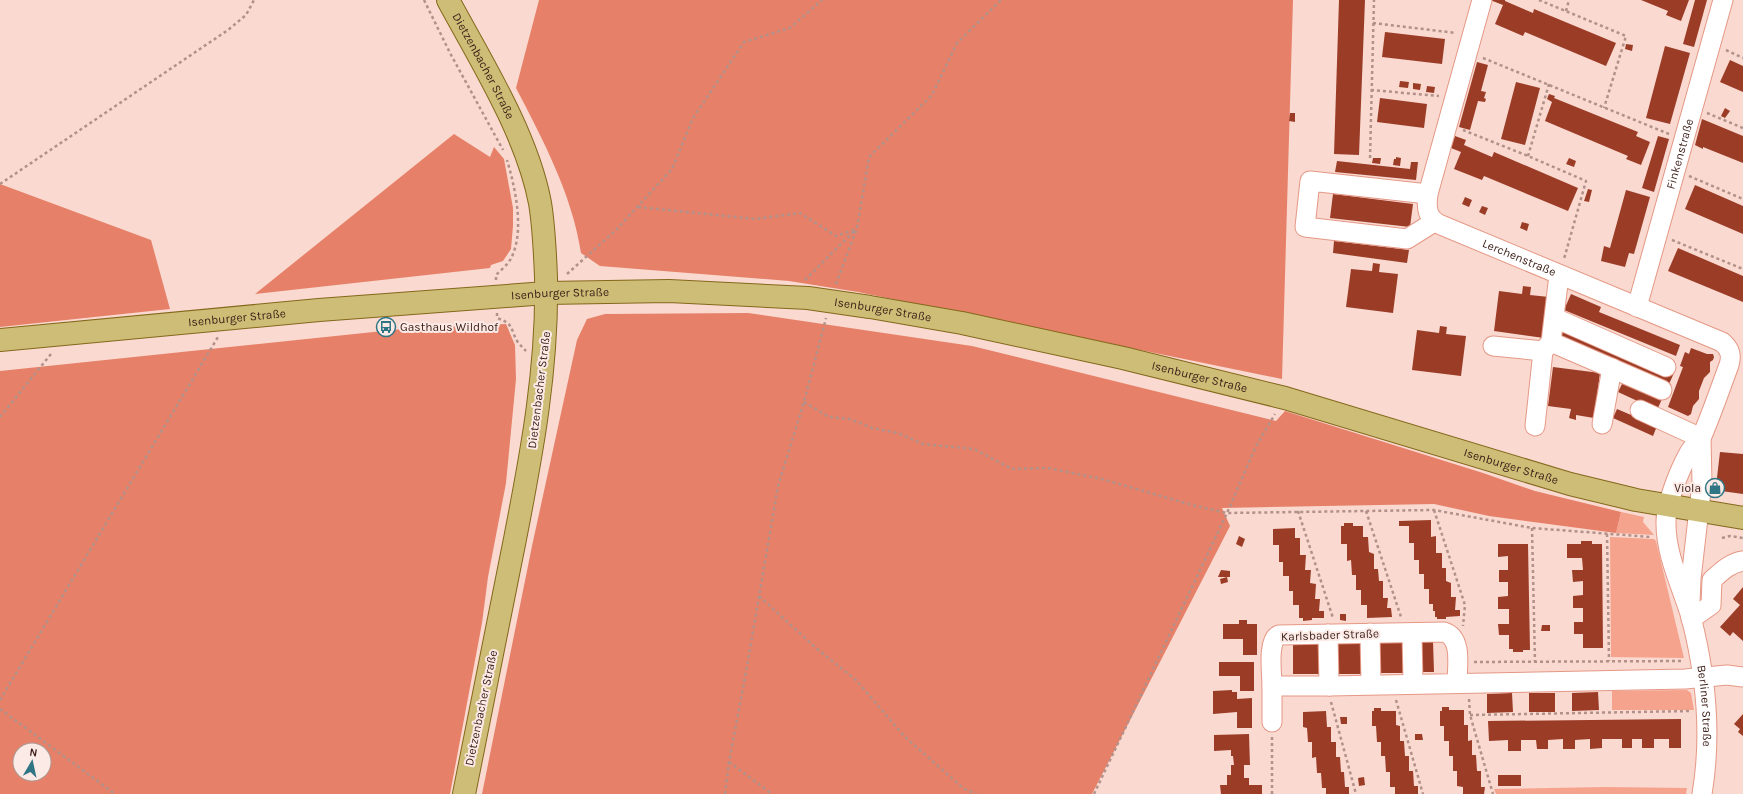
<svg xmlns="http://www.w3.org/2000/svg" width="1743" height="794" viewBox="0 0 1743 794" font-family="Karla,sans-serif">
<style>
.green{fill:#f6a38e}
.forest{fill:#e68068;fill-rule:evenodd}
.building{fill:#9b3c27}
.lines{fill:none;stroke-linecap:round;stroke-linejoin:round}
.minor-casing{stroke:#e59885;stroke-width:21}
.major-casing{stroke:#84681b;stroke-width:24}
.path{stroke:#b19189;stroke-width:2.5;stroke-dasharray:3 3;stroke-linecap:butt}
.minor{stroke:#fff;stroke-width:19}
.major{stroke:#cdbd77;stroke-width:22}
.labels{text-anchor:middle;stroke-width:4;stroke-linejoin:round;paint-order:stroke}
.street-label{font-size:12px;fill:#3b1d16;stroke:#fbeae6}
.poi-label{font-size:12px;fill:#3b1d16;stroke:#fbeae6;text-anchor:start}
</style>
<rect width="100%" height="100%" fill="#fad9d0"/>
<path class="green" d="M1621,512L1644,517L1643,522L1654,535L1616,533Z
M1610,537L1654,539L1656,541L1684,658L1611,657Z
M1687,690L1691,693L1694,710H1612V691Z
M1605,787L1687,788L1686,794H1496L1494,789Z"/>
<path class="forest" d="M539,0H1293L1282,379L858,292L789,281L600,266L581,253C572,194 543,140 516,88Z
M454,134L490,157L494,147L504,159L513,208V226L511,249L503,261L491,265L490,268L255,294Z
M0,184L151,240L170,309L0,327Z
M748,313L972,346L1276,421L1285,411L1483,473L1535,491L1621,512L1616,533L1489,516L1434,504L1222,508L1230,526L1092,794H482L532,546L577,340L587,319L605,314Z
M506,324L515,345L516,379L506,483L488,577L482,623L450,794H0V371L412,328ZM20,750H44V774H20Z"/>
<path class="building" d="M1339,0H1365L1359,155L1334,154Z
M1490,0H1505V1L1533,13L1534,9L1616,43L1606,66L1525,32L1523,36L1495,24L1503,5Z
M1641,0H1689L1681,21L1666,15L1668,11Z
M1695,0H1707L1694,47L1683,44Z
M1385,32L1445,39L1442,64L1382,57Z
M1626,44L1633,45L1632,51L1625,49Z
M1665,46L1690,53L1670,124L1646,118Z
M1730,60L1743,66V92L1720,82Z
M1477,62L1488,65L1481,91L1486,92L1484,98L1486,99L1485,102L1478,101L1470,130L1459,127Z
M1400,81L1409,82L1408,88L1399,87Z
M1516,82L1540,88L1525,145L1501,139Z
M1413,83L1421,84L1420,90L1413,89Z
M1427,86L1435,87L1434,93L1426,92Z
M1549,94L1555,96L1554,98L1638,132L1636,136L1650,142L1641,165L1626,159L1628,156L1545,121L1552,102L1547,99Z
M1380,98L1427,104L1424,128L1377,122Z
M1725,108L1730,111L1725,118L1721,116Z
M1290,113H1295V122L1289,121Z
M1702,119L1743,136V163L1703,147V149L1695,145Z
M1455,136L1466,140L1464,145L1492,157L1494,152L1578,188L1568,211L1484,176L1482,180L1454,169L1461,152L1451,148Z
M1658,136L1669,139L1654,192L1642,188Z
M1396,157L1401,158L1400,166L1393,165L1394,159H1396Z
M1373,158H1381L1380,164L1372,163Z
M1569,158L1576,161L1574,167L1566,164Z
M1337,161L1410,169L1411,162H1418L1416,180L1335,172Z
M1695,185L1743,206V234L1685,209Z
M1588,189L1592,190L1589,202L1584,201Z
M1626,190L1650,197L1634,254L1629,253L1625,267L1601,261L1604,246L1610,248Z
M1333,194L1413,204L1410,227L1330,218Z
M1465,197L1472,200L1469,207L1462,204Z
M1482,206L1488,208L1485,215L1479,212Z
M1522,222L1529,224L1527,231L1520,228Z
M1334,241L1409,250L1407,263L1333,253Z
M1678,248L1743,276V302L1668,271Z
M1373,263L1380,264L1379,272L1398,274L1393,313L1346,307L1351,269L1372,271Z
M1523,286L1531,287L1530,295L1549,297L1544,338L1494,331L1499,291L1522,294Z
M1571,294L1601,307L1599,312L1680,345L1676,356L1564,310Z
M1440,326L1447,327L1446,334L1466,336L1461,376L1412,370L1417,330L1439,333Z
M1565,327L1674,373L1669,384L1560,339Z
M1691,348L1707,354H1713L1714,357L1713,360L1710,362V372L1704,378L1699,391V399L1693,406L1691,414L1688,416L1668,407L1683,367L1680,366L1685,352L1689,354Z
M1553,367L1600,373L1594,418L1576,415V420L1569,418L1571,409L1548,406Z
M1623,382L1662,399L1657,410L1618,392Z
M1617,409L1657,426L1653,436L1613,418Z
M1720,452L1743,454V494L1721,491L1722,487L1716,486Z
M1431,520V537L1436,536V553H1442V568H1446V581L1451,583V597H1456L1455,610H1460V616L1446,617V619H1437V617H1435V611H1433V604H1429V589H1424V574H1419V560H1414V543H1409V526H1399V521Z
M1344,523H1353V526H1363V537H1368L1369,552L1374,554V569H1378L1379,581H1383V598H1388L1387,608H1391L1392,617L1367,618V605H1361V590H1356V575H1352L1351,560L1347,561V544H1341V526H1344Z
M1295,528V538H1300V555H1306L1305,570H1311L1310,583L1316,584L1315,599H1320L1319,611H1324V618H1312V620L1303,621V618H1299V605H1293V591H1289V576H1283V562H1279V545H1273V529Z
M1239,536L1245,539L1242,547L1236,544Z
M1581,541H1592V544H1602L1603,648H1583V634H1574V622H1583V608H1573V596L1583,595V581L1573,582L1572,570H1583L1582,558H1567V544H1581Z
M1498,544H1528L1530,650H1523V652H1513V649H1509V635H1499L1498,624H1509V609H1498V597L1508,596V582H1499V570H1508V556L1498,557Z
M1221,570L1230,571V577H1218Z
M1227,577L1228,582L1221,584L1220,579Z
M1743,587V641L1733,632L1730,636L1720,627L1740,605L1733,599Z
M1340,614H1346V621L1340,620Z
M1239,620H1247V624H1257V655H1243V639H1223V624H1239Z
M1542,625H1550V631H1541Z
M1433,641L1434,672H1422L1421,642Z
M1361,642L1362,674H1336V643Z
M1379,642H1405V673H1379Z
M1293,643H1319V674H1293Z
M1219,662H1254V691H1240V676H1219Z
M1232,690V692H1237V699L1252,698V728H1237V712L1213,714V691Z
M1598,692L1599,710L1572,711V693Z
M1512,693L1513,712L1487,713V694Z
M1529,693H1555V712H1529Z
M1442,707H1449V710H1464V725H1468V741L1472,740V755H1476L1477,771H1481V787H1485L1484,794H1463V787L1457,786V771H1453V756H1449V741H1444V726H1440V711H1442Z
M1374,708H1381V711H1396V725L1400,726V741H1404L1405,756H1409V771H1413L1414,786H1418V794H1395V787H1390V772H1386L1385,756H1381V742H1377L1376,726H1372V711H1374Z
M1326,711L1327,727H1331V742H1336V757H1340L1341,772H1344L1345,787H1349V794H1326V788H1322L1321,773H1317L1316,757L1312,758V742H1308L1307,728L1303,727V712Z
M1743,714V736L1738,732L1740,729L1734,724Z
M1340,717H1347V724H1341Z
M1681,719V748H1669V739H1654V748H1642V739H1632V748H1622V739H1602V748L1590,749V739L1575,740V749H1563V739L1548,740V749H1537L1536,740H1521V751H1508V740L1489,741L1488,721Z
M1249,734L1250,765H1244V778H1249V785H1262V794H1221L1220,785H1227V775H1231V765H1234L1233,756H1231V750L1214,751V735Z
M1415,734H1422L1423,740H1415Z
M1498,775H1521V786H1498Z
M1364,777L1365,785L1359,786L1358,778Z"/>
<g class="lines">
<g class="minor-casing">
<g id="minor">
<path id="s1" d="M1482,0L1428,194C1426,208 1427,219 1441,225L1722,342C1730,349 1732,355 1729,365C1720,389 1712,413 1702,436C1699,442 1693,446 1689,453C1680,469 1665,505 1666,524C1666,556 1682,587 1691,617C1706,675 1712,735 1702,794"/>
<path d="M1428,194L1310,181L1305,227L1407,239L1434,222"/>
<path id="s2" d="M1637,307L1723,0"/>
<path d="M1555,318L1666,367"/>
<path d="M1551,342L1662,390"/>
<path d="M1493,346L1543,351L1551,342L1559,275"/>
<path d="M1640,410L1701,438"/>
<path d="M1602,424L1612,368"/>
<path d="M1535,426L1543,351"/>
<path d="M1690,602L1691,579L1702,483L1701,438"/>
<path d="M1691,619L1711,605L1712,580C1722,571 1730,563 1743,561"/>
<path d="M1370,633L1371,684"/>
<path d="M1412,633L1413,683"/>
<path d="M1328,634L1329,686"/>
<path d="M1457,683C1457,667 1463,638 1444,632L1279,635C1267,640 1272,674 1272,686H1329L1685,679L1727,675L1743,677"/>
<path d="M1272,722V686"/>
</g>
</g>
<g class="major-casing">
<g id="major">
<path id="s3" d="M448,0C481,61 527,134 540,203C544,227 545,252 546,277C548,366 532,452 515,539C498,624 481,709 464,794"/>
<path id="s4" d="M0,340L319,310L546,293L669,291L808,298L870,307L962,323L1123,358L1285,398L1570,484L1636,500L1743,518"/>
</g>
</g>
<path class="path" d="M424,0L450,53L503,150
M1539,0L1626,36L1604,108
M1566,11L1569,0
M1373,23L1456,33
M1726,50L1743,58
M1483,58L1669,134
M1371,90L1439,96
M1707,113L1743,128
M1463,130L1528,156L1586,181L1564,259
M1528,156L1549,84
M1370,158L1374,0
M1689,176L1743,199
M0,184L228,30L246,15L254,0
M638,207L755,219L800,213L836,236L856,229
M1672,240L1743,269
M567,274L617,229L672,169L693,118L744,42L790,28L822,0
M496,280V275C502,269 510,263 513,254C524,227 515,187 507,160
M805,280L855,230
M836,284L857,228L869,157L932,95L957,43L1001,0
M497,313V318C514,324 510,328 517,341C520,345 523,348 526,351
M804,402L829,417L850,419L872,428L898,433L923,444L974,449L1012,469L1048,468L1102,479L1192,505L1227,513L1434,510L1532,528L1651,537
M0,417L51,354
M1434,510L1465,605L1463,626
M1298,511L1333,618
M1366,511L1401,617
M1532,528L1535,662
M1607,534L1609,661
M1722,538L1730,536L1743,538
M759,596L816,648L856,680L905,737L963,788L976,794
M1474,662L1681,661
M1469,699L1470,715L1493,794
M0,700L218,337
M1396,700L1423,794
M1331,702L1356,794
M0,709L115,794
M1470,715L1690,711
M1272,737V794
M729,762L772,794
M725,794L729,762L746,672L778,486L804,402L826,318
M1094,794L1227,513L1256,446L1275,414"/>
<use href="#minor" class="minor"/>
<use href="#major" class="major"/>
</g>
<defs>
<g id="bus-ring" transform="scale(1)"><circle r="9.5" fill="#fbeae6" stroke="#307584" stroke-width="1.5"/><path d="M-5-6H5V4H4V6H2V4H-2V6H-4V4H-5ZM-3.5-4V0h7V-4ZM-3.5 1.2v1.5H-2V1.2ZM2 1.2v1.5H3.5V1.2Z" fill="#307584"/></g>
<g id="shop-ring" transform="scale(1)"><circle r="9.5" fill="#fbeae6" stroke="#307584" stroke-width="1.5"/><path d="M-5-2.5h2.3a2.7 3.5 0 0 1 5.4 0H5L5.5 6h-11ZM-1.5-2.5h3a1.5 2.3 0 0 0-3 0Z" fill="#307584"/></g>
</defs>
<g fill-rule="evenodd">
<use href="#bus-ring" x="386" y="327"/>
<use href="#shop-ring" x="1715" y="488"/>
</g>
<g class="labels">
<g class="street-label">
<text dy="4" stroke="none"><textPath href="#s3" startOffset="75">Dietzenbacher Straße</textPath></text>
<text dy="4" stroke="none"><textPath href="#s2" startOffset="159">Finkenstraße</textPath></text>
<text dy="4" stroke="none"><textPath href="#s1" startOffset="323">Lerchenstraße</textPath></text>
<text dy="4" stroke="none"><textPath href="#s4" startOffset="562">Isenburger Straße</textPath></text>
<text dy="4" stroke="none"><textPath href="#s4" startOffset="886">Isenburger Straße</textPath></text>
<text dy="4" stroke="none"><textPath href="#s4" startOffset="238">Isenburger Straße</textPath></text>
<text dy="4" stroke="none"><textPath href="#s4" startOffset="1210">Isenburger Straße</textPath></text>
<text transform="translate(539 390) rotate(-83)" y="4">Dietzenbacher Straße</text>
<text dy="4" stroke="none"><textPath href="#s4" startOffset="1534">Isenburger Straße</textPath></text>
<text transform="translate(1330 635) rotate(-2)" y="4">Karlsbader Straße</text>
<text dy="4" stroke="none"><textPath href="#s1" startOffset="928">Berliner Straße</textPath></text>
<text transform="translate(481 708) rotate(-78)" y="4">Dietzenbacher Straße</text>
</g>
<g class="poi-label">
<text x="400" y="331">Gasthaus Wildhof</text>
<text x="1701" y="492" text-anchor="end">Viola</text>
</g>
</g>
<g transform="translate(32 762) rotate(9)"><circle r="19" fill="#fbeae6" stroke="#ae9893"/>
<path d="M0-3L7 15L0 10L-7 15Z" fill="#307584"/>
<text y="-6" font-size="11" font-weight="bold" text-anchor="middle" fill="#3b1d16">N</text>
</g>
</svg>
